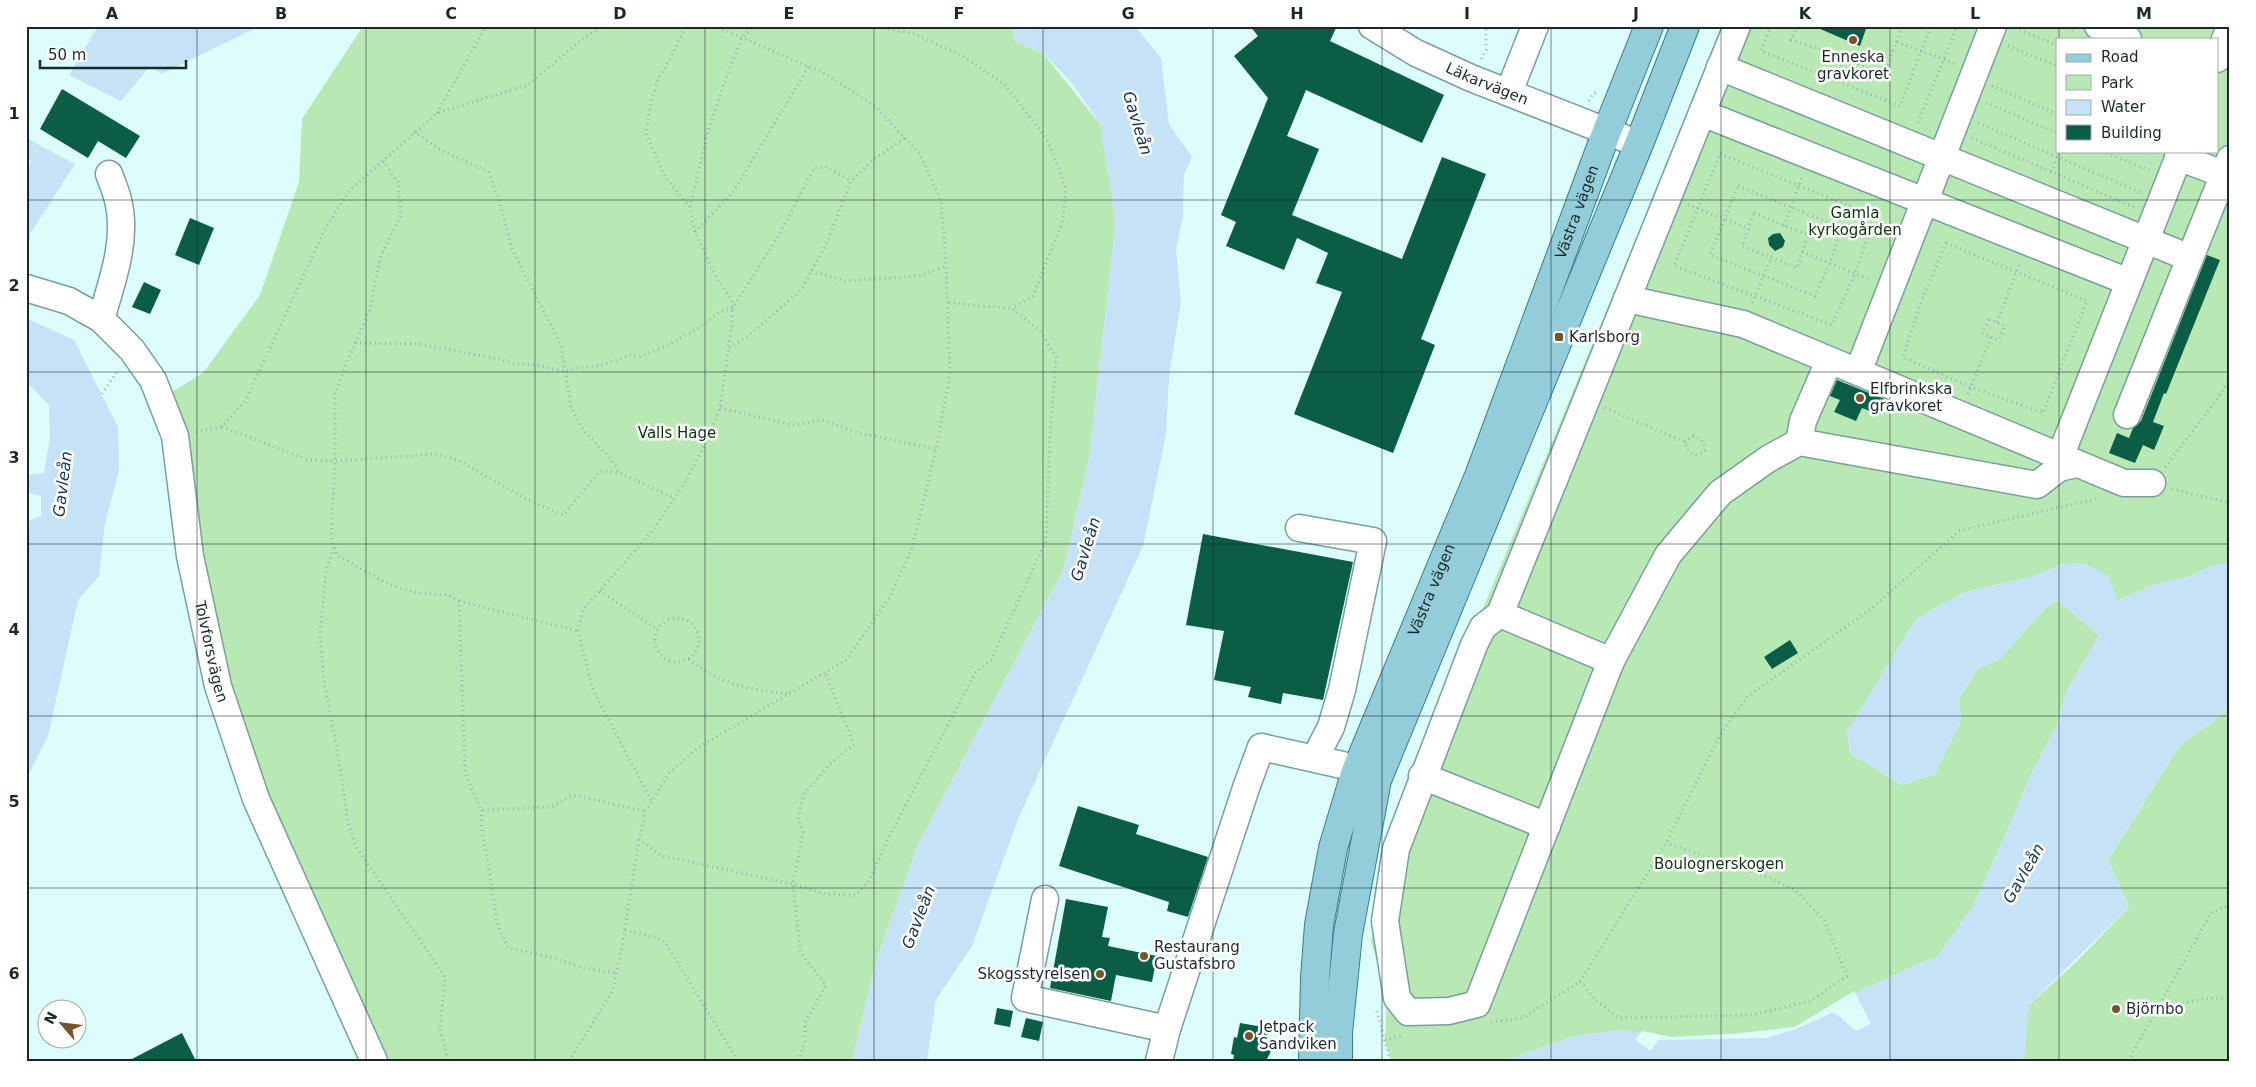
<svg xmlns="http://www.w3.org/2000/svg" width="2256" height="1087" viewBox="0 0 2256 1087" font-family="'DejaVu Sans',sans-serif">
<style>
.green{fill:#b8e9b5;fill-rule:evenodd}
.water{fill:#c6e2f7}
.pier{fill:#ddfdfb}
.building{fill:#0c5d46}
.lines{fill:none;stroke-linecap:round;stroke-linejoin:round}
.minor-casing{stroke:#7a9f9d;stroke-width:29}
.major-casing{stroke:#3a7e8c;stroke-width:30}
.path{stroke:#9ab4b3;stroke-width:3;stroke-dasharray:1 4;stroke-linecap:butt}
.minor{stroke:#fff;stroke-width:26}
.major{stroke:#93cdda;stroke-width:28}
.grid{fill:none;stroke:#1b2a29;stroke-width:1;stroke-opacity:0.55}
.poi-dot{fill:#75542b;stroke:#fff;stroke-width:2}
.labels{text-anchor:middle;stroke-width:5;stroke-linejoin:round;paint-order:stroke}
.poi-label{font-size:15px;fill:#1b2a29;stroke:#fff;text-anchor:start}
.street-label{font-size:15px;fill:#1b2a29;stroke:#fff}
.park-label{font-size:15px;fill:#0a330a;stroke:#fff}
.water-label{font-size:16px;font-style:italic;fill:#15354a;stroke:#fff}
.neatline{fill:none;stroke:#1b2a29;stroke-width:2}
.grid-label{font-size:16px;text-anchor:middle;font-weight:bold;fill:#1b2a29}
</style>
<rect width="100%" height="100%" fill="#ddfdfb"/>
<path class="green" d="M363,26H1011L1016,42L1043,53L1100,124L1116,221L1089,459L1064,568L918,845L876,961L852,1061H374L256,799L167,395L203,373L260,295L299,182L302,119Z
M1724,26H2230V563L2215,565L2189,577L2152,585L2117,601L2063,564L2031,577L1965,592L1916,619L1847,732L1850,753L1902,785L1935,774L1961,721L1959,698L1977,670L2001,658L2044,609L2058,600L2099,636L2067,690L2057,725L2030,777L2005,836L1972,908L1938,956L1861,990L1796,1029L1671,1039L1625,1030L1574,1036L1504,1061H1391L1385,1040L1387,995L1371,941L1387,846L1415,773ZM2057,39H2217V151H2057Z
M2230,709V1061H2022L2029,1005L2077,961L2129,907L2108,860L2180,745Z"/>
<path class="water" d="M98,26H260L162,74L150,66L121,101L69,75Z
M1011,26H1135L1161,58L1169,124L1192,157L1184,175L1183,216L1176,249L1181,302L1169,377L1166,434L1143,546L1018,819L972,946L936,1000L927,1061H852L876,961L918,845L1064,568L1089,459L1116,221L1100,124L1071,82L1043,53L1016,42Z
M26,135L30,140L75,164L30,234L28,262L26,265V169L31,162L26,157Z
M26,318L74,340L118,427L119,470L105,524L99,576L78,600L48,736L26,780V522L41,516V496L26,492V475L44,473L50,437L49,405L26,381Z
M2085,563L2109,576L2117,601L2152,585L2189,577L2215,565L2230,563V709L2180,745L2108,860L2129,907L2029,1005L2024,1061H1504L1574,1036L1625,1030L1671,1039L1796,1029L1861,990L1938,956L1972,908L2005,836L2030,777L2057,725L2067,690L2099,636L2058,600L2044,609L2001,658L1977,670L1959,697L1961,721L1935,774L1902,785L1850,753L1847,732L1916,619L1965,592L2031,577L2063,564Z"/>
<path class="pier" d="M1854,991L1871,1024L1856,1031L1834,1012L1796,1029L1766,1038L1658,1040L1651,1051L1635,1040L1642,1031L1671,1037L1731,1034L1795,1027Z"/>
<path class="building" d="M1250,26H1337L1330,41L1444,95L1422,143L1306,90L1287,136L1319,149L1292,215L1402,259L1442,157L1486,174L1421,339L1435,345L1393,453L1294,414L1342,292L1316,283L1328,253L1297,238L1284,270L1226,246L1236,222L1221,215L1268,98L1234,56L1258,36Z
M1813,26H1867L1860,46Z
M62,89L140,136L126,158L98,141L88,158L40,129Z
M190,218L214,228L199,265L175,255Z
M1780,233L1785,241L1783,247L1775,251L1769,245L1768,238L1773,234Z
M2207,255L2220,260L2166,394L2164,393L2153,422L2164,426L2154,450L2143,445L2135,463L2109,453L2117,433L2129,438L2133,428L2141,421Z
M144,282L161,290L150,314L132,307Z
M1837,380L1884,399L1878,414L1862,408L1856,421L1834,412L1840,400L1830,396Z
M1203,534L1353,562L1323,700L1283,693L1281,704L1248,697L1251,687L1214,680L1224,631L1186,625Z
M1790,640L1798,653L1772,669L1764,657Z
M1078,806L1139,825L1136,834L1208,857L1188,917L1167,911L1169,902L1059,866Z
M1066,899L1108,907L1102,937L1110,938L1108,946L1157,956L1152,982L1116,975L1111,1001L1050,988Z
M997,1008L1013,1011L1010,1027L994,1024Z
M1026,1018L1043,1022L1039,1041L1021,1037Z
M1240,1023L1269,1028L1266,1043L1271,1051L1266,1061H1233L1234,1055L1231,1054L1234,1037L1237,1038Z
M182,1033L196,1061H128Z"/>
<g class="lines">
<g class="minor-casing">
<g id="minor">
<path id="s1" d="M1372,26L1416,53L1471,78L1639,144"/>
<path d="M1737,26L1500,614L1483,627L1474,645L1396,849L1385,921L1397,998L1408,1012L1449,1011L1477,1004L1611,661L1668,555L1720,493L1768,459L1799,442L2037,485L2059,468L2076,464"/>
<path d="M2098,26L2128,39"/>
<path d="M2217,59L2230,27"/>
<path d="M1720,67L2190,258L2127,415"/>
<path d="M1509,92L1535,26"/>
<path d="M1702,113L2129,282"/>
<path d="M2178,157L2223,174"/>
<path d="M2190,258L2230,159"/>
<path id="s2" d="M26,288L69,301L101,319L132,350L153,380L175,436L190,556L218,686L256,799L374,1061"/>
<path d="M1627,299L1743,324L2124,483H2152"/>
<path d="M101,319C112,282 128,239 118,200C116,191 112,182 109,174"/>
<path d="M1858,372L1993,26"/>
<path d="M1799,442L1803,421L1829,361"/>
<path d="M2060,457L2181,151"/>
<path d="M1299,528L1373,541L1342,690L1331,727L1315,758"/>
<path d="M1500,614L1611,661"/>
<path d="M1422,776L1547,826"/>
<path d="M1045,899L1025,998L1167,1029"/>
<path d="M1159,1061L1167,1029L1246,788L1261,747L1342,765L1376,780"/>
</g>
</g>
<g class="major-casing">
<g id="major">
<path id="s3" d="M1313,1061L1315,978L1319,925L1333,848L1356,771L1479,476L1607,131L1649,26"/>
<path d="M1338,1061V1033L1348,934L1377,780L1639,144L1685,26"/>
</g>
</g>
<path class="path" d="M830,26H864
M874,26L914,34L961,55L1004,84L1047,139L1066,188L1063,220L1033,296L1012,308
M1771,26L1761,51L1900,106L1931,26
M1797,26L1791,40L1844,57
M2063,26L2076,32
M2015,28L2057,45
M1897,42L1956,64
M2008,46L2057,66
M1481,59L1486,50V26
M1836,80L1844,57L1884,76L1902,26
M1992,86L2057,114
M1589,101L1592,95L1598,91
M1986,103L2057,133
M437,113L486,26
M1918,123L1957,26
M1978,123L2142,193
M414,132L444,152L489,172L502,211L512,249L561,345L571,407L583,430L610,458L620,473
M1972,138L2136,208
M2102,151L2151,171
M2146,151L2155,155
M1720,154L1875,216L1855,274L1832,325L1674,266Z
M383,161L398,182L401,215L380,258L370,309L346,364L335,394V461L331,541L337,555L390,585L418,593L449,595L459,601L465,773L481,810L552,807L572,795L646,811
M2051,172L2060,151
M1738,186L1842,228L1830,263L1815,296L1710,255Z
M1688,205L1748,228
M690,207L708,131L725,81L742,37L756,26
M1754,213L1808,235L1797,268L1742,246Z
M1784,226L1802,177
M695,232L733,192L809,66
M1946,243L2087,301L2043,413L1971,387L1903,357L1921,302Z
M1802,252L1871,280
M811,271L845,281L919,276L946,266
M1752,303L1771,258
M1989,319L2005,326L1999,340L1982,333Z
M1997,322L2020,263
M355,343L420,344L499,359L514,364L535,365L564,371L584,367L600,366L630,355L639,357L666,346L699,328L719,312L732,309L778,237L814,168L826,167L851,181
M729,347L747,337L801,290L826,245L851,181L874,159L905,138
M102,394L119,369
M1968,394L1991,337
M720,408L793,425L822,420L859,433L936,449
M1605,408L1685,442C1687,451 1690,455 1699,455L1705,450C1704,442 1701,439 1693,436L1685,442
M222,427L309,460L335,461L436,454L458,460L528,500L563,515L600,471L620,473L674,498
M196,432L222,427L246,400L325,229L350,190L437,113L528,85L581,40L603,26
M2165,467L2218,398L2230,378
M2172,489L2230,503
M334,548L326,570L320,637L324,682L337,748L348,822L356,847L445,977L440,1030L448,1061
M600,591L657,629
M459,601L578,631
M655 640a22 22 0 1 1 44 0a22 22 0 1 1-44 0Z
M689,659C722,686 748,689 790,694
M651,800L593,690L578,631L583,610L653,530L687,479L707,440L720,408L732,324V300L718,281L695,232L690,207L665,177L646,134L651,101L659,77L669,61L686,26
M481,810L482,832L487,856L497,923L508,948L550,957L584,968L616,973
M639,839L662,856L793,884L825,894L856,895L869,881L889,837L975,673L991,660L1046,541L1050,436L1056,357L1040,331L1012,308L978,306L948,302
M625,930L654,937L665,942L735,1056L736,1061
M1580,982L1596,1000L1619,1018L1753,1015L1810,1001L1847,976L1824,920L1795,890L1768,877L1666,843
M1377,1011L1390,1061
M2154,1014C2179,1005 2203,994 2230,1000
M1491,1022L1522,1018L1580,982L1666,843L1720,735L1747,697L1871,609L1959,531L2099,498
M1385,1040L1404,1035
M569,1061L613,990L625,930L639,839L646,811L669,773L699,747L846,660L891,595L912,548L936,449L950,374L946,266L941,201L920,154L876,107L826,74L715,26
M799,1061L805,1041V1023L826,985L800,952L793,884L803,832L798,817L804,794L829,765L854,744L825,673
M2128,1061L2211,913L2230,905"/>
<use href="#minor" class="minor"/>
<use href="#major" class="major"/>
</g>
<path class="grid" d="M197,26V1061M366,26V1061M535,26V1061M705,26V1061M874,26V1061M1043,26V1061M1213,26V1061M1382,26V1061M1551,26V1061M1721,26V1061M1890,26V1061M2059,26V39M2059,151V1061M26,200H2230M26,372H2230M26,544H2230M26,716H2230M26,888H2230"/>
<g class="poi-dot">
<circle cx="1853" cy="40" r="5"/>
<rect x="1554" y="332" width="10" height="10" rx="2.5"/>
<circle cx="1860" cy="398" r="5"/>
<circle cx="1144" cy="956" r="5"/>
<circle cx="1100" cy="974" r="5"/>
<circle cx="2116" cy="1009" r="5"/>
<circle cx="1249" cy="1036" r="5"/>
</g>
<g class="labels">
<g class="poi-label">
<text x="1853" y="62" text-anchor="middle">Enneska<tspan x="1853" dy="17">gravkoret</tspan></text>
<text x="1569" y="342">Karlsborg</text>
<text x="1870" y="394">Elfbrinkska<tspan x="1870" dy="17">gravkoret</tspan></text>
<text x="1154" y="952">Restaurang<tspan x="1154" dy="17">Gustafsbro</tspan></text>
<text x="1090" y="979" text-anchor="end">Skogsstyrelsen</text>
<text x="2126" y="1014">Björnbo</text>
<text x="1259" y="1032">Jetpack<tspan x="1259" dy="17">Sandviken</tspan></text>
</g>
<g class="street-label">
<text dy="5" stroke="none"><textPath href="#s1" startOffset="129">Läkarvägen</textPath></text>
<text dy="5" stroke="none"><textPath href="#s3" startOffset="896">Västra vägen</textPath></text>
<text dy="5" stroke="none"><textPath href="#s3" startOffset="491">Västra vägen</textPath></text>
<text dy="5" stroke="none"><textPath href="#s2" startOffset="441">Tolvforsvägen</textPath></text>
</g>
<g class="park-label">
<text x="1855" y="218">Gamla<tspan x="1855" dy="17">kyrkogården</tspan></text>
<text x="677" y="438">Valls Hage</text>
<text x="1719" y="869">Boulognerskogen</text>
</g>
<g class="water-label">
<text transform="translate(1138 123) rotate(73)" y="6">Gavleån</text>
<text transform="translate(62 484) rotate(-83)" y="6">Gavleån</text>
<text transform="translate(1085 549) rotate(-73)" y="6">Gavleån</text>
<text transform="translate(2023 873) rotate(-60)" y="6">Gavleån</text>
<text transform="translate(918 917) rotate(-69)" y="6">Gavleån</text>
</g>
</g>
<rect width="2256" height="1087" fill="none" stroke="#ffffff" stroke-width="55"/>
<rect x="2056" y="38" width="162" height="115" fill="#ffffff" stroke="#a4aaa9"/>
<rect x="2066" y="54" width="25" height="8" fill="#93cdda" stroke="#a4aaa9"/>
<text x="2101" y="62" font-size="15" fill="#1b2a29">Road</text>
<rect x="2066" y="75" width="25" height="15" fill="#b8e9b5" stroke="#a4aaa9"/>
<text x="2101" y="88" font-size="15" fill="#1b2a29">Park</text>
<rect x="2066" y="100" width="25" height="15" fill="#c6e2f7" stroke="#a4aaa9"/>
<text x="2101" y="112" font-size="15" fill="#1b2a29">Water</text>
<rect x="2066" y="125" width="25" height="15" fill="#0c5d46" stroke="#a4aaa9"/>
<text x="2101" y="138" font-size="15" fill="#1b2a29">Building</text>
<g transform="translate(62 1024) rotate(298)"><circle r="24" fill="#ffffff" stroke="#a4aaa9"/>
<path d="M0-4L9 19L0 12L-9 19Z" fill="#75542b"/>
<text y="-8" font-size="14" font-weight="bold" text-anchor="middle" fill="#1b2a29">N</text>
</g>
<path d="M40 60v8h146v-8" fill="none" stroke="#1b2a29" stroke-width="2.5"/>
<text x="48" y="60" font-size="15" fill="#1b2a29" stroke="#ffffff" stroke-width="4" paint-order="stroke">50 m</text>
<rect x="28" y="28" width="2200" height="1032" class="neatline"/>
<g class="grid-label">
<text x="112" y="19">A</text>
<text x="281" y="19">B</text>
<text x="451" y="19">C</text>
<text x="620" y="19">D</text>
<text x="789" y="19">E</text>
<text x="959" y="19">F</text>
<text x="1128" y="19">G</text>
<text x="1297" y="19">H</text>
<text x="1467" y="19">I</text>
<text x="1636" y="19">J</text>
<text x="1805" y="19">K</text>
<text x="1975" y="19">L</text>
<text x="2144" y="19">M</text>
<text x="14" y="119">1</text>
<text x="14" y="291">2</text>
<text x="14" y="463">3</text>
<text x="14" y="635">4</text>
<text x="14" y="807">5</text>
<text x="14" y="979">6</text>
</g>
</svg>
